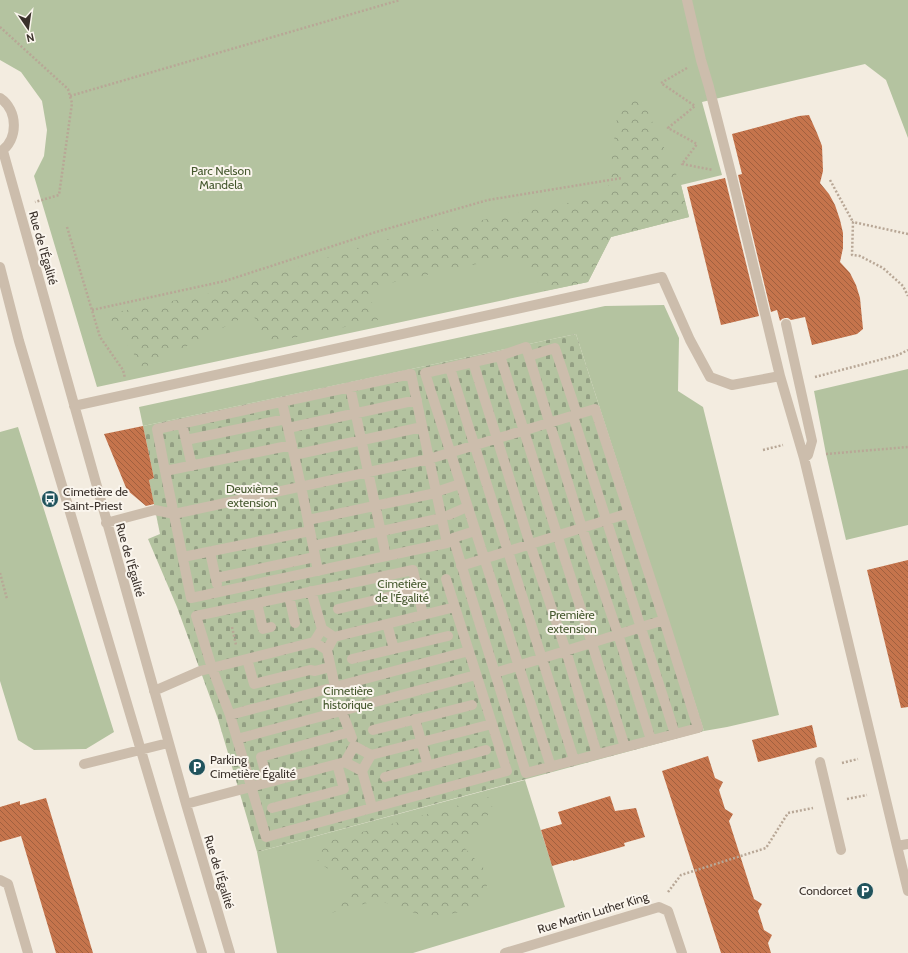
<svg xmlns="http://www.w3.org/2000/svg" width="908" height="953" viewBox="0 0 908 953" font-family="Cabin,sans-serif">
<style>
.green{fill:#b4c3a0}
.forest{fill:url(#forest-crowns)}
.cemetery{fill:url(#cemetery-stones)}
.building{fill:url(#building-back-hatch)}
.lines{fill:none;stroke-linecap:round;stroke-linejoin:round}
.path{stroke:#b8a796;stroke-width:2.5;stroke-dasharray:2 2;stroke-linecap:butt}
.minor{stroke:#ccbdac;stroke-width:10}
.labels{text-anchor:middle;stroke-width:4;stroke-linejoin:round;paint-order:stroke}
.park-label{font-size:12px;fill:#45582e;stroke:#faf5ed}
.street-label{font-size:12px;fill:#3a312b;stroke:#faf5ed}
.poi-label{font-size:12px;fill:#3a312b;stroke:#faf5ed;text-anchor:start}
</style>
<defs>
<pattern id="forest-crowns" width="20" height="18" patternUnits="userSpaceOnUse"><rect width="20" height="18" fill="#b4c3a0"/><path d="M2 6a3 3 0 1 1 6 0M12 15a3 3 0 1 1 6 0" fill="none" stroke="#939f83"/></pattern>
<pattern id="cemetery-stones" width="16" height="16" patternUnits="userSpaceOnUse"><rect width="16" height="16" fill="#b4c3a0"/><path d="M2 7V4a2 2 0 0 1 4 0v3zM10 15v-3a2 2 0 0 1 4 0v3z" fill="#939f83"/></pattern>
<pattern id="building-back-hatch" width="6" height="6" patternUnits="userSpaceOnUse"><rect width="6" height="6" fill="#c5744c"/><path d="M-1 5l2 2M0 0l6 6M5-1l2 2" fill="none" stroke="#a1603f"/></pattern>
</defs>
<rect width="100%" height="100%" fill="#f3ece0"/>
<path class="green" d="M0,0H908V138L886,80L865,64L702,102L722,175L681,185L689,217L611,237L588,282L97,387L34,176L44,156L47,130L42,101L21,72L0,60Z
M664,305L679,338L678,391L703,407L779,715L727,727L704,731L576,334L143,426L139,407L605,306Z
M908,369V525L846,540L826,454L814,391Z
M18,427L114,732L86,749L34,750L18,740L0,681V432Z
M525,780L565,907L413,953H277L257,852Z"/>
<path class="forest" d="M641,97L681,185L689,217L611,237L588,282L544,291L518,255L367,288L378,320L268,343L252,313L143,368L107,314L227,290L379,241L607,195L618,110Z
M489,797L493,809L462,845L490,875L480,908L429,918L378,900L327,914L357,886L317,862L326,842Z"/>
<path class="cemetery" d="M576,334L704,731L257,852L218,719L177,607L148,539L160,534L149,480L154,478L143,426Z"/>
<path class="building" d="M809,115L817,133L822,146L823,171L820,183L829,194L835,205L840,220L843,233V248L840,262L850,273L856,285L860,298L863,329L857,334L812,345L805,317L791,320L788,318H785L782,319L780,321L777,310L771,312L738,175L742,174L732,134L799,116Z
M725,178L759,316L721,325L687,187Z
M143,426L154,478L149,480L154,504L146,506L127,490L104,434Z
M908,560V707L901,708L867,570Z
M812,725L817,747L758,762L752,740Z
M708,756L715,778L723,782L719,790L725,809L733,814L729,821L754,899L762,904L758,911L764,930L772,935L768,943L771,953H721L662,771Z
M610,796L615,811L636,808L645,837L624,843L625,846L573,861V860L552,866L541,830L562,824L558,812Z
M46,798L93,953H56L21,836L0,842V807L20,801V805Z"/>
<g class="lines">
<path class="path" d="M0,27L68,89L72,103L59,195L35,202
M687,68L661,83L695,106L668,128L697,144L682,164L713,170
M70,96L400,0
M830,180L853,222
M67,227L100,337L123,370L125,378
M908,234L853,222L852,255L860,256L883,268L903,286L908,296
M92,310L225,281L376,232L488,200L622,178
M815,377L898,355L908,350
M763,450L783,445
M826,454L908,447
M0,573L7,599
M232,627L236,645
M842,763L858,759
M847,799L867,795
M668,892L681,875L766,848L788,813L813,808"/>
<path class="minor" d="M687,0L701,60L709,87L731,173L780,376L804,458L897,846L908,844
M0,98C18,110 19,140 0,152
M3,151L186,804L230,953
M0,267L19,341L159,811L202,953
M786,324L812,441L808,455L804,458
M500,356L625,747
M529,356L555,348L577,414
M473,362L530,544L566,651L597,754
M450,368L574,760
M350,387L386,556
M282,402L301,486L318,571
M74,406L662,277L690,340L710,377L732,385L780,376
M573,416L675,734
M182,424L192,466
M288,428L417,400
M186,440L286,419
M294,455L422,427
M165,471L191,598L447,543L411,374L157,429L165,471L292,445
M442,490L460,484
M449,515L467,507
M308,520L436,493
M106,523L155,510L174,514L429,459L595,409L664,620L698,728L526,773L453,538L475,531
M313,546L442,518
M210,552L217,584
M183,557L310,531
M461,566L629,513
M216,578L315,557
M311,591L322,629
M289,596L295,623
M257,603L263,629L271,627
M338,609L417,590
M423,615L413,570L196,616L212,668L230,715L266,837L507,771L446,579
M387,624L394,649
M334,637L455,607
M327,650L314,642L322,629L334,637L327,650L335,687
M247,659L254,684L310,670L315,671L330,667
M352,659L448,636
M495,673L664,620
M154,691L200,671L314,642
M342,712L352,738
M230,715L469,651
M415,719L428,766
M373,730L472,705
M237,739L476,675
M371,755L492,724
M820,762L841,850
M84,764L168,743
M551,767L425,373L500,356L526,347L582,528L618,634L651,740
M362,771L345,762L354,746L371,755L362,771L372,807
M385,777L486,750
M268,782L261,757L350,732
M186,804L345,762
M272,808L344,789L337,764
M897,846L908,891
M0,880L8,884L28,953
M505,953L659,907L668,911L682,953"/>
</g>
<defs>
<g id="bus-disc" transform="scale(0.9)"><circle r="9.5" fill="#20535c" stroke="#faf5ed"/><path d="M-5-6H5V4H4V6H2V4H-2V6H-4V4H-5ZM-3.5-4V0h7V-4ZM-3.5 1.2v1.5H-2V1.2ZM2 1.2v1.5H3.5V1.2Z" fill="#fff"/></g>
<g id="parking-disc" transform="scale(0.9)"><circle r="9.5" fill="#20535c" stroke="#faf5ed"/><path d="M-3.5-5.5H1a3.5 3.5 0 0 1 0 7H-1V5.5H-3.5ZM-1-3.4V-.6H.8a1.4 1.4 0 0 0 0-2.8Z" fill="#fff"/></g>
</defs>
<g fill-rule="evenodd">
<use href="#bus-disc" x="50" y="499"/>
<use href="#parking-disc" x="197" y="767"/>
<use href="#parking-disc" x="865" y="891"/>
</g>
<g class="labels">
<g class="park-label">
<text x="221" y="175">Parc Nelson<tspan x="221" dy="14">Mandela</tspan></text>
<text x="252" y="493">Deuxième<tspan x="252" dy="14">extension</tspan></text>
<text x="402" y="588">Cimetière<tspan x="402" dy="14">de l'Égalité</tspan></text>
<text x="572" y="619">Première<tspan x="572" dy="14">extension</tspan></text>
<text x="348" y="695">Cimetière<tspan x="348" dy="14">historique</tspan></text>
</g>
<g class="street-label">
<text transform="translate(43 248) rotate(74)" y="4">Rue de l'Égalité</text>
<text transform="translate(130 560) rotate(74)" y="4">Rue de l'Égalité</text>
<text transform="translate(219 872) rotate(73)" y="4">Rue de l'Égalité</text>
<text transform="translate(593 913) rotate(-17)" y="4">Rue Martin Luther King</text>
</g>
<g class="poi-label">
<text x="63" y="496">Cimetière de<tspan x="63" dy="14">Saint-Priest</tspan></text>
<text x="210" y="764">Parking<tspan x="210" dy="14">Cimetière Égalité</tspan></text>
<text x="852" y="895" text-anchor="end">Condorcet</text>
</g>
</g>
<g transform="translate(28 28) rotate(167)" stroke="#faf5ed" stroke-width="3" paint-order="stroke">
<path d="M0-3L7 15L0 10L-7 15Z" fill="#3a312b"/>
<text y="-6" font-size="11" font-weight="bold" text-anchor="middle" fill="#3a312b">N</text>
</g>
</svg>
